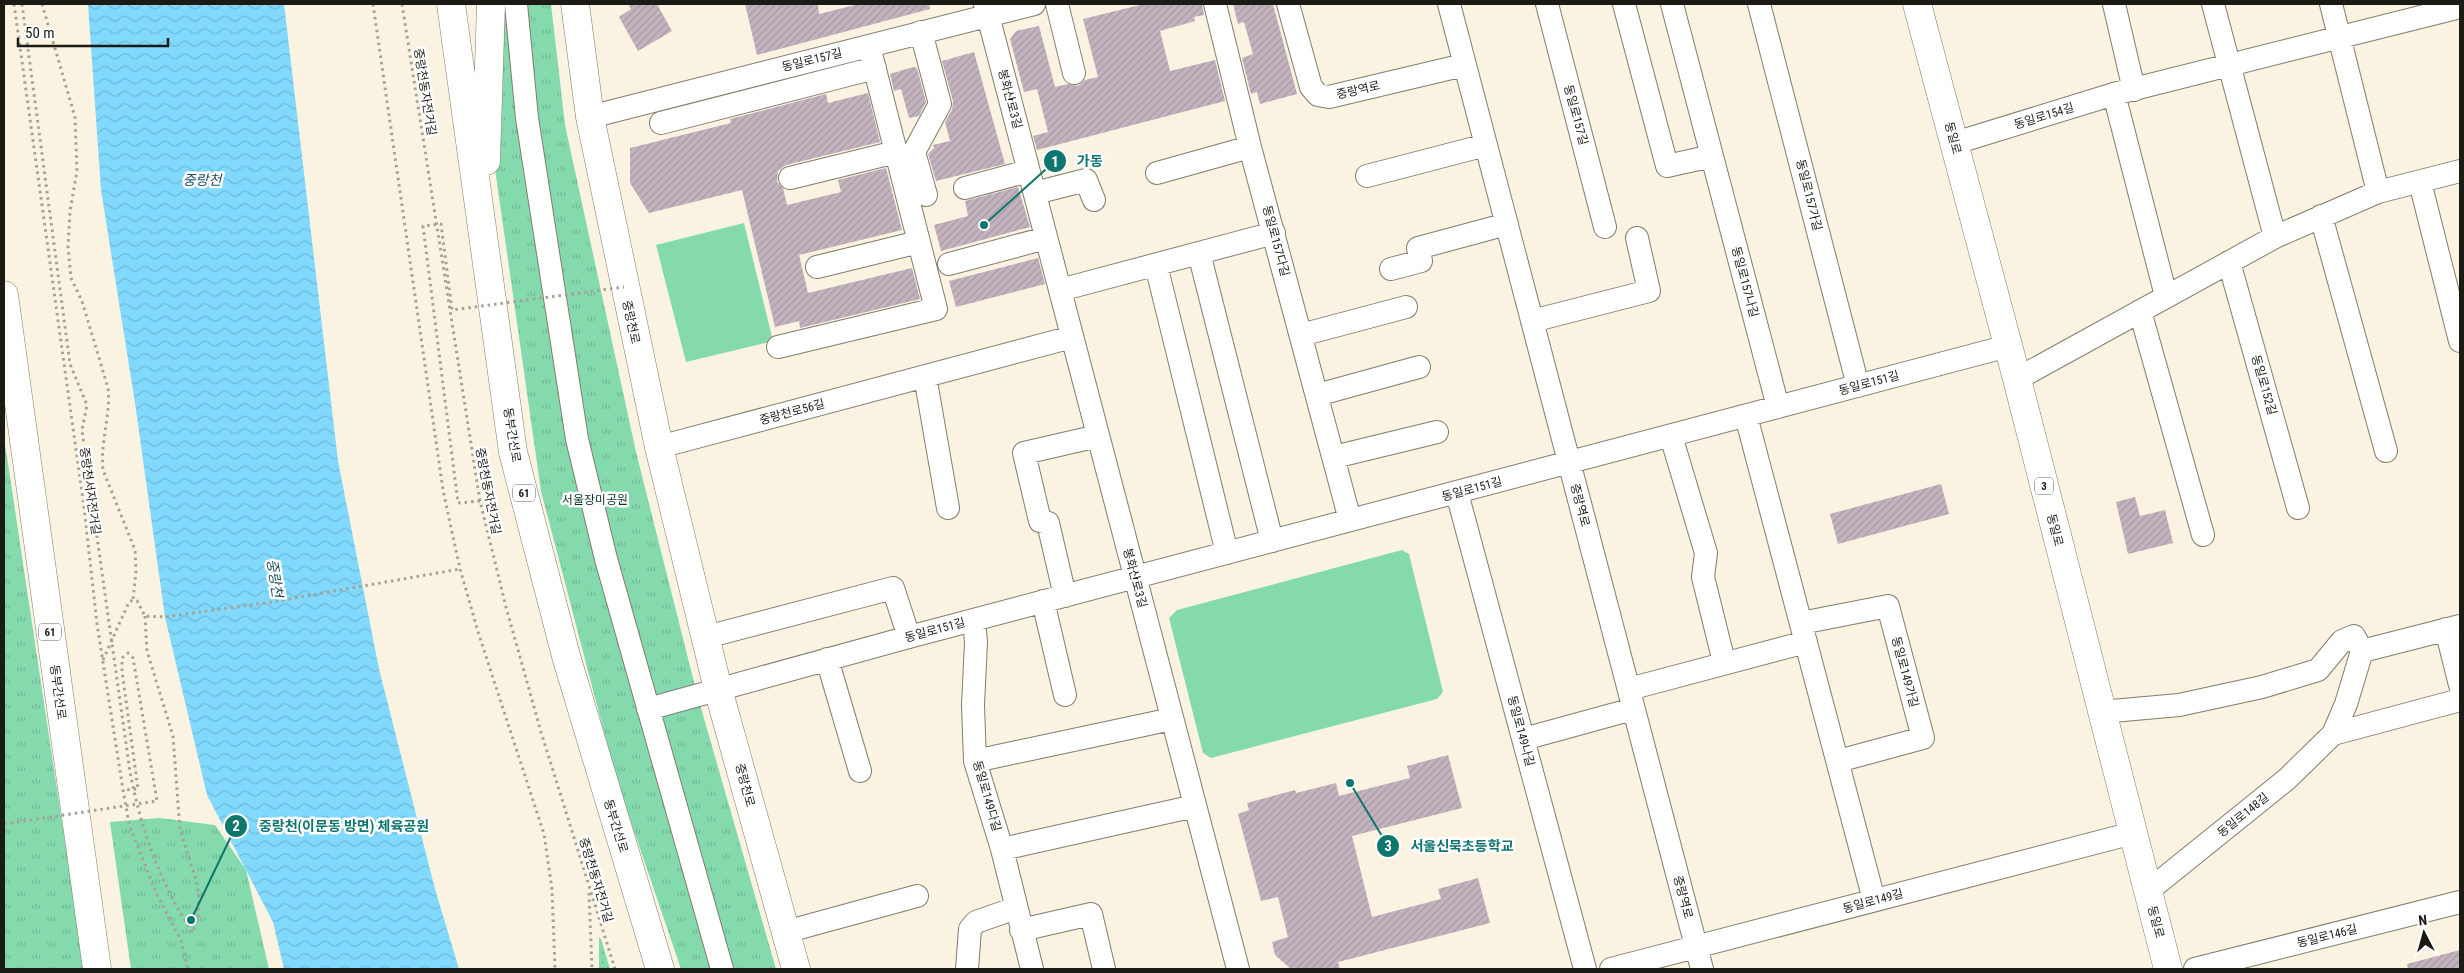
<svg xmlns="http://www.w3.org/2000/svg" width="2464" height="973" viewBox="0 0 2464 973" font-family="'Roboto Condensed','Noto Sans KR',sans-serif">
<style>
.grass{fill:url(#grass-dots)}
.park{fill:url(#park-tufts)}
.garden{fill:#84daad}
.water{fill:url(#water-waves)}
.building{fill:url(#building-hatch)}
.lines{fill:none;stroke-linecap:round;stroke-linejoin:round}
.minor-casing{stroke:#837c6d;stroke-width:24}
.major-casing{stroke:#837c6d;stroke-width:29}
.highway-casing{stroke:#837c6d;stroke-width:29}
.path{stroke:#a6a194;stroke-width:3;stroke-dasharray:2.5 4;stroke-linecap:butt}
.minor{stroke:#fff;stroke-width:22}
.major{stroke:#fff;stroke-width:28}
.highway{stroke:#fff;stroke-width:28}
.path-bridge{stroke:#a6a194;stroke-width:3;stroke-dasharray:2.5 4;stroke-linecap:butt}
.labels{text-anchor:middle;stroke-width:5;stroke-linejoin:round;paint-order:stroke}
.shield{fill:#fff;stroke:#605f5a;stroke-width:1}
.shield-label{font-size:11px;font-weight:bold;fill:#1c1a14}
.street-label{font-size:12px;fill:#1c1a14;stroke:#fff}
.park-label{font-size:12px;fill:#0a3824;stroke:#fff}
.water-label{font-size:14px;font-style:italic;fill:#1d4e61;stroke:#fff}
.leader{fill:none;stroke:#0f766e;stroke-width:2}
.callout-dot{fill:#0f766e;stroke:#fff;stroke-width:2}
.mark-label{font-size:15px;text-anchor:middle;font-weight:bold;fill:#fff}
.callout-label{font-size:14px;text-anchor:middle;font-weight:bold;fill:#0f766e;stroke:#fff;stroke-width:5;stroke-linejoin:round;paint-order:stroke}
</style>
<defs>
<pattern id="grass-dots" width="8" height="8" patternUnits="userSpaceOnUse" patternTransform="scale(1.25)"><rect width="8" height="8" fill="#84daad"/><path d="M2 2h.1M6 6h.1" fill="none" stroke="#71ba94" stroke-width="1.8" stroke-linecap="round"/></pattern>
<pattern id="park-tufts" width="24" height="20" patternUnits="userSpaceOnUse" patternTransform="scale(1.25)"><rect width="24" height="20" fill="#84daad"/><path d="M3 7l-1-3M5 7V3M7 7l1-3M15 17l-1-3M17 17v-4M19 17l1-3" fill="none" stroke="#71ba94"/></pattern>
<pattern id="water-waves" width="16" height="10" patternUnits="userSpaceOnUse" patternTransform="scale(1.25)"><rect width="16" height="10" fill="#81d9fe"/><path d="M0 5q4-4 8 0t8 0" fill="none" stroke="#6fbad9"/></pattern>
<pattern id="building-hatch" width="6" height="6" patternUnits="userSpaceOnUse" patternTransform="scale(1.25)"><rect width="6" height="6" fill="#c3b3bf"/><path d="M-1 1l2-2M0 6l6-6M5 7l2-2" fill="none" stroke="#a799a3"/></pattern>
</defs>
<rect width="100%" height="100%" fill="#faf3e1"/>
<path class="grass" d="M599,937L601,939L610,969H599Z"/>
<path class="park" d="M498,4H551L565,125L636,452L697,694L776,969H681L616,778L541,491L494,162Z
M4,439L7,457L84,969H4Z
M159,818L215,825L246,870L269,969H131L110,822Z"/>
<path class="garden" d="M744,223L773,341L686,362L656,245Z
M1402,550L1409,554L1443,692L1437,699L1211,758L1203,753L1169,618L1177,610Z"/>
<path class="water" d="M88,4H284L338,461L379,669L435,889L459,969H284L273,922L207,795L165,617L135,403L101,190Z"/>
<path class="building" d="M628,4H657L672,31L638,51L619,17L631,9Z
M745,4H818L819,14L859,4H929L930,9L757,55Z
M1144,4H1202L1204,15L1194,17L1195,21L1160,31L1170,71L1215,60L1225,101L1037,150L1033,136L1048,132L1037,89L1024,92L1010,39L1016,31L1039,26L1055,87L1068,84L1078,86L1085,80L1098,77L1083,19Z
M1233,4H1273L1297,94L1260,104L1257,92L1251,94L1242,58L1253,54L1244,22L1238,24Z
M974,52L1005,164L936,181L928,154L934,148L933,145L950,141L945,122L952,110L953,101L942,61Z
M913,67L917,68L926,102L919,116L909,118L901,89L894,91L890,74Z
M868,93L880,142L786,165L778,171L777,182L783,188L787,205L841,192L838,180L886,168L902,230L799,255L808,293L912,268L920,299L800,328L799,321L775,327L742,190L649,213L630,183V148L731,123L730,119L826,94L828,103Z
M1018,187L1030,227L941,251L934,225L968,216L965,201Z
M1038,258L1045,284L956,307L949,281Z
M1941,484L1949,514L1838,544L1830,514Z
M2135,497L2140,516L2165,510L2173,543L2128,554L2116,502Z
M1448,755L1462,808L1352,836L1372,917L1441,899L1438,889L1478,878L1490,923L1338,962L1340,969H1291L1275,955L1272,942L1288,937L1278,897L1261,901L1238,814L1249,810L1247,803L1295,790L1296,793L1336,783L1339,796L1410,778L1407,766Z
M2460,950V969H2408L2407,964Z"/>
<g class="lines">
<g class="minor-casing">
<path id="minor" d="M516,4L527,118L577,439L606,559L722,969
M985,4L1238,969
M1057,4L1074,73
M1215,4L1250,147L1350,520
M1288,4L1311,87L1318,95L1329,97L1464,65
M1449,4L1702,969
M1547,4L1605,227
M1624,4L1667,166L1712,156
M1672,4L1778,407
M1759,4L1858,386
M2114,4L2134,90
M2213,4L2275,237
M2331,4L2378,192
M921,32L940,104L914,152L926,195
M2114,94L2166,296
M590,117L1034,4
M661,123L875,68
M1955,143L2114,94L2460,7
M1157,173L1250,147
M1367,176L1486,145
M790,178L896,152
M2420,182L2460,341
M965,188L1028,171
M1035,193L1086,180L1094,200
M2321,216L2386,451
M1199,253L1272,541
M2229,262L2298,508
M949,264L1046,238
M1156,265L1227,553
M817,267L919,242
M1391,269L1421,261L1418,248L1507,224
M1060,290L1274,233
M2140,311L2203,535
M1532,321L1649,291L1637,238
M1301,335L1406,307
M778,347L936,309L869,46
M925,376L948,508
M2017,379L2275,237L2378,192L2460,171
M1317,395L1419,367
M1746,416L1874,900
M1671,436L1706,553L1703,577L1724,662
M659,447L1072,337
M1334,457L1437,432
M1457,493L1585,969
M1065,596L1048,523L1040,521L1024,453L1098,436
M1043,601L1065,695
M974,620L976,642L973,705L975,761L1002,849L1032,969
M1801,623L1888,606L1923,738L1838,761
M2446,629L2460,685
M706,637L893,588L909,637
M827,659L860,771
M1629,689L1806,642
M648,709L909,637L2008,346
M2101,712L2179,705L2262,687L2318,670L2342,641L2354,636L2362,651
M2333,734L2460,700
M1524,739L1633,709
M975,761L1172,719
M1002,849L1195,806
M2148,891L2287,779L2333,734L2346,704L2362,651L2460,626
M1021,930L1091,914L1104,969
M785,932L917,896
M967,969L970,929L976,922L1016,908
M1611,969L2133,833
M2195,969L2460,902"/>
</g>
<g class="major-casing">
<path id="major" d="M575,4L590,117L659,447L718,689L796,969
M1917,4L2017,379L2168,969"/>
</g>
<g class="highway-casing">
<path id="highway" d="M451,4L513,452L566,656L660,969
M486,161L491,4
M4,295L97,969"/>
</g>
<path class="path" d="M14,4L84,507L97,624L123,790L129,824L157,895L181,940L188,969
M22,4L70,364L87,405L82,430L130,772C141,829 160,884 193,933
M42,4L75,117L77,171L70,211L68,247L71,278L82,301L108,388C111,415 100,442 103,470L135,550L136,571L133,600
M373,4L443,490L460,569L479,635L544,834L552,889L555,969
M402,4L480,501L506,607L541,732L615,969
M145,616L147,651L173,736L180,830L195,876L199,895L198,917L193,932
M103,660L129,602L133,600L137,601L145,616L165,617L278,601L460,569
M589,893L592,969"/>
<use href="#minor" class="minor"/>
<use href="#major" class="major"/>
<use href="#highway" class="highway"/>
<path class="path-bridge" d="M480,501L458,503L423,226L441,224L452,310L624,287
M4,824L157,801L133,658L128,653L122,658V671L138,789L123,790"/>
</g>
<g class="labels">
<g class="shield">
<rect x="2035" y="477.5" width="18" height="17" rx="4"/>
<rect x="513" y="484.5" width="22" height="17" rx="4"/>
<rect x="39" y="623.5" width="22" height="17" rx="4"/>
</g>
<g class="shield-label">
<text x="2044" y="490">3</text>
<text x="524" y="497">61</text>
<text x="50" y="636">61</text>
</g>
<g class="street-label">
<text transform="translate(812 60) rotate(-14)" y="4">동일로157길</text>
<text transform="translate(1358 90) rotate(-13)" y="4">중랑역로</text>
<text transform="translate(425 92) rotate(81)" y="4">중랑천동자전거길</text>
<text transform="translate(1010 99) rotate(75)" y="4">봉화산로3길</text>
<text transform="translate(1576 115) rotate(75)" y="4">동일로157길</text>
<text transform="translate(2044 116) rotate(-17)" y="4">동일로154길</text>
<text transform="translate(1953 138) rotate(75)" y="4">동일로</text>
<text transform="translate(1809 195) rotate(76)" y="4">동일로157가길</text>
<text transform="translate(1276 241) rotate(75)" y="4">동일로157다길</text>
<text transform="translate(1745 282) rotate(75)" y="4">동일로157나길</text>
<text transform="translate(631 322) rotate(78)" y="4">중랑천로</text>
<text transform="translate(1869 383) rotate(-15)" y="4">동일로151길</text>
<text transform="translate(2264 385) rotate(74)" y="4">동일로152길</text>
<text transform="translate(792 412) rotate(-15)" y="4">중랑천로56길</text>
<text transform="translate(512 435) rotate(81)" y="4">동부간선로</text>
<text transform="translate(1472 489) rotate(-15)" y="4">동일로151길</text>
<text transform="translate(90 491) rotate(82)" y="4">중랑천서자전거길</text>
<text transform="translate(488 491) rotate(79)" y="4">중랑천동자전거길</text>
<text transform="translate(1580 505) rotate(75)" y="4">중랑역로</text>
<text transform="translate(2055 530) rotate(76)" y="4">동일로</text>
<text transform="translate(1135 578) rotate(75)" y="4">봉화산로3길</text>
<text transform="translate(935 630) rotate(-15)" y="4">동일로151길</text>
<text transform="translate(1905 672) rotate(75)" y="4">동일로149가길</text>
<text transform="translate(58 692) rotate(82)" y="4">동부간선로</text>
<text transform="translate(1521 731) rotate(75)" y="4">동일로149나길</text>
<text transform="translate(745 785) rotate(75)" y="4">중랑천로</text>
<text transform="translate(987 796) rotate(74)" y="4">동일로149다길</text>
<text transform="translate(2243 815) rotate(-39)" y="4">동일로148길</text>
<text transform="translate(616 826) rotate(73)" y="4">동부간선로</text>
<text transform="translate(596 880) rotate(73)" y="4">중랑천동자전거길</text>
<text transform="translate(1683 897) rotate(75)" y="4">중랑역로</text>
<text transform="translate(1873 901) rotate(-15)" y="4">동일로149길</text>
<text transform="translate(2156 922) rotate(75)" y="4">동일로</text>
<text transform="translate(2327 936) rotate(-14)" y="4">동일로146길</text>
</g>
<g class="park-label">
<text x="595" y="504">서울장미공원</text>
</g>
<g class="water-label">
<text x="202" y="185">중랑천</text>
<text transform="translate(275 578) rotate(81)" y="5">중랑천</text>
</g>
</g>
<path class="leader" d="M984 225L1055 161M191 920L236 826M1350 783L1388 846"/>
<g class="callout-dot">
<circle cx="984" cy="225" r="5"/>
<circle cx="191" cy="920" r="5"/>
<circle cx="1350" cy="783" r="5"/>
<circle cx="1055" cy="161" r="12"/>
<circle cx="236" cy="826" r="12"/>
<circle cx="1388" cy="846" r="12"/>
</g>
<g class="mark-label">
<text x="1055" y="167">1</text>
<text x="236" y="831">2</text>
<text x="1388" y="851">3</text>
</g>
<g class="callout-label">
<text x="1090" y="166">가동</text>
<text x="344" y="831">중랑천(이문동 방면) 체육공원</text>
<text x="1462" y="851">서울신묵초등학교</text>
</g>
<rect width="2464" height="973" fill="none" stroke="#1c1a14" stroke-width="10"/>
<g transform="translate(2424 933) rotate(354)" stroke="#ffffff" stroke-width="4" paint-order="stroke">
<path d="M0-4L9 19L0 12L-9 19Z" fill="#1c1a14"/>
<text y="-8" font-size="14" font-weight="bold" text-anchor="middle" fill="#1c1a14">N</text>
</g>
<path d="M18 38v8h150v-8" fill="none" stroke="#1c1a14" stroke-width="2.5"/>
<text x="25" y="38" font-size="15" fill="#1c1a14" stroke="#ffffff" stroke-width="4" paint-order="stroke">50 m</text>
</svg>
